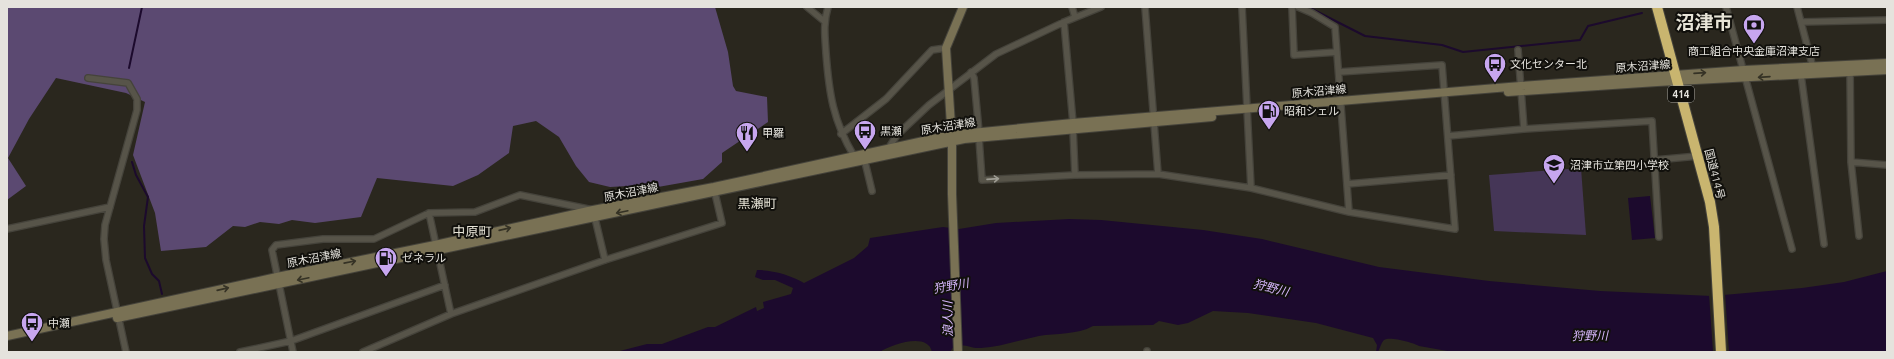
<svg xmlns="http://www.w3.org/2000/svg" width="1894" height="359" viewBox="0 0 1894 359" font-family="Ubuntu,'Noto Sans JP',sans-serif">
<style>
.green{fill:#453657}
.forest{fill:#5b4971}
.water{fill:#1c0a2d}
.pier{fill:#2a271e}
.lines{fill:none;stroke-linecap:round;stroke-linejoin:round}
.stream{stroke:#1c0a2d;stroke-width:2}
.street-casing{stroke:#45433b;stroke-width:8}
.secondary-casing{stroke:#45433b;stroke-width:10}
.highway-casing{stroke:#45433b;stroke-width:12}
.street{stroke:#575449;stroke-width:5.5}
.secondary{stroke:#797154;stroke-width:8}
.highway{stroke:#c9b56f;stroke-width:10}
.oneway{stroke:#353225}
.oneway2{stroke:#9e9c93}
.labels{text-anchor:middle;stroke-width:4;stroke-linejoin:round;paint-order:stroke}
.shield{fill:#11100c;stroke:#a5a49e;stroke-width:1}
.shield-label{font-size:10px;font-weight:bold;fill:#e5e3dd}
.poi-label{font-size:11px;fill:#e5e3dd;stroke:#11100c;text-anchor:start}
.street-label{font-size:11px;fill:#e5e3dd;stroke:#11100c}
.water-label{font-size:12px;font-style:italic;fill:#d7b8fd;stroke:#11100c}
.quarter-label{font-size:13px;fill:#e7e4d7;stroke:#11100c}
.town-label{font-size:19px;font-weight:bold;fill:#e7e4d7;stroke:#11100c}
</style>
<rect width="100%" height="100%" fill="#2a271e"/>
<path class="green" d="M1581,168L1586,235L1494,231L1489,175Z"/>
<path class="forest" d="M7,7H715L728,52L733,86L736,91L767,97L768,122L722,153V162L703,179L658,187L628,186L610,187L589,182L576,166L559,137L536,121L513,126L509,153L478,175L453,186L377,178L361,217L315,223L292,220L279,224L260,222L245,227L233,226L206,247L161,251L155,213L133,155L145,102L126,93L56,78L29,119L8,158L26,186L7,200Z"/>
<path class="water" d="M1650,196L1655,238L1632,240L1628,198Z
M1069,219L1101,220L1203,230L1262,239L1379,267L1489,281L1600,291L1712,296L1802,288L1844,282L1887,271V352H1453L1419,346C1414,343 1390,336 1384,340C1381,343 1380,348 1378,352H1376L1377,345L1373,338L1316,323L1248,313L1213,311L1188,323L1178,325L1159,321L1153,325L1093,326C1077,335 1056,333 1039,336C1019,340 1001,347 981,348C970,349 968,343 954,346L950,352H932C928,332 892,344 880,352H616L647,344H662L708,327H715L756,307L757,311L764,308L763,302L791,294L793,288L775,280H763L755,277L757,270C772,270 791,275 804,283L854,258L868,246L870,238L943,227L959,229L996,223Z"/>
<path class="pier" d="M1725,293L1729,352H1713L1709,294Z"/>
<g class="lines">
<path class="stream" d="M1308,7L1365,36L1442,45L1463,52L1580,40L1588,26L1642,13
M129,68L142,7
M132,162L136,175L148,197L144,226L145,258L152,274L159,281L162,294"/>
<g class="street-casing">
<path id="street" d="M807,7L824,21
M828,7C823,24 825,36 826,53C829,93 833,121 854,156
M1072,7L1075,17
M1145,7L1158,174
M1242,7L1251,188
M1292,7L1294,55L1337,52
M1298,7L1312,13L1335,27L1349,212
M1726,7L1792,249
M1797,7L1812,64L1811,67
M1064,22L1073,123
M1801,22L1887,20
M1850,69L1851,162L1859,236
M971,72L974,78L979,132
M1801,75L1824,244
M88,78L128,83L137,99V110L105,225L104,239L106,260L126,352
M1073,129L1075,175
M1524,129L1652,121L1659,237
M841,134L886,99L932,50L946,48
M1448,136L1524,129L1518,50
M979,138L982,180L1075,175L1158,174L1251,188L1349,212L1455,229L1442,65L1339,72
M888,149L897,135L929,105L996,54L1064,22L1101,7
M864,158L872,191
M1655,160L1698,156
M1851,162L1887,165
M1347,184L1451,175
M429,213L451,314
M7,229L110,207
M240,352L291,341L445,285
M293,352L272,250L276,245L323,239H374L429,213L475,212L520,195L593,210L605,260
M363,352L451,314L605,260L722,223L714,189
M1147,352V351"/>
</g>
<g class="secondary-casing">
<path id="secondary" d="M1508,92L1657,82L1887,70
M117,318L964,139L1212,117
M7,336L277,277L435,245L593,210L714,187L951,135L1073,123L1521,86L1744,70L1887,63
M958,352L952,194V141L946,48L963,7"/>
</g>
<g class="highway-casing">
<path id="highway" d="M1657,7L1710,202L1714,227L1721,352"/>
</g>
<use href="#street" class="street"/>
<use href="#secondary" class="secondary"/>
<use href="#highway" class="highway"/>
</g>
<defs><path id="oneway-shaft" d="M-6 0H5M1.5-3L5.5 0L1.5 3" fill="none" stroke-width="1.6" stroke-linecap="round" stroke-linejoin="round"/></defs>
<g class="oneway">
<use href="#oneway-shaft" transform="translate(1700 73) rotate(-4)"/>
<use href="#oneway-shaft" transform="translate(1764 77) rotate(176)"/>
<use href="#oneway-shaft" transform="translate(622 212) rotate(168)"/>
<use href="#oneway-shaft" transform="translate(505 229) rotate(-13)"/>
<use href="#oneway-shaft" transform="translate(350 262) rotate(-11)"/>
<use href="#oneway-shaft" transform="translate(303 279) rotate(168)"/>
<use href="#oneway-shaft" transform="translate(223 289) rotate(-13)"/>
</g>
<use class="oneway2" href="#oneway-shaft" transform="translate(993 179) rotate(-4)"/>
<defs>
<g id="bank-pin" transform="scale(1.15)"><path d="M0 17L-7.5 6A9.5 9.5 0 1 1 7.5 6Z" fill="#c7a6ef" stroke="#11100c"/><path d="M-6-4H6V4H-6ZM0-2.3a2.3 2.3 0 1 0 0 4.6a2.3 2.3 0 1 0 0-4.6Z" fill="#111"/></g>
<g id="bus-pin" transform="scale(1.15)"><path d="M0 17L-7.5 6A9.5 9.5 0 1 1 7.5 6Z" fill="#c7a6ef" stroke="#11100c"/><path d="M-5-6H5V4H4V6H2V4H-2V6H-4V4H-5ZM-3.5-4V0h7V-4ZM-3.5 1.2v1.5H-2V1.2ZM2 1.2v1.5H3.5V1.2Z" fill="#111"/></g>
<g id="fuel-pin" transform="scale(1.15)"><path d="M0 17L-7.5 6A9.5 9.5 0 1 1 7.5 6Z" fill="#c7a6ef" stroke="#11100c"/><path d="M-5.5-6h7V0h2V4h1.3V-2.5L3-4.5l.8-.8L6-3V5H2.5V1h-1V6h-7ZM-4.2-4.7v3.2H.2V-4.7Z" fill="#111"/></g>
<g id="restaurant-pin" transform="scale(1.15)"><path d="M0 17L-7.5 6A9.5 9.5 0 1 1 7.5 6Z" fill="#c7a6ef" stroke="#11100c"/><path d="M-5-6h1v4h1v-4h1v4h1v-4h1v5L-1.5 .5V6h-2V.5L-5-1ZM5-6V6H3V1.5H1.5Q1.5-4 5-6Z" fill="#111"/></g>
<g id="school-pin" transform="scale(1.15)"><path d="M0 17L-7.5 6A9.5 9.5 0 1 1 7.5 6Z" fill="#c7a6ef" stroke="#11100c"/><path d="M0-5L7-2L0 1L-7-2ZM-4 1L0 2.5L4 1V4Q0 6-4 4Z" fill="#111"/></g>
</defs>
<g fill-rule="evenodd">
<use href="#bank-pin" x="1754" y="25"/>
<use href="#bus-pin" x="1495" y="64"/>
<use href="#fuel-pin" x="1269" y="111"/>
<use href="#bus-pin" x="865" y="131"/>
<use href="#restaurant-pin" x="747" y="133"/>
<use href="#school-pin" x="1554" y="165"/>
<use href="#fuel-pin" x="386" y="258"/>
<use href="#bus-pin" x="32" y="323"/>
</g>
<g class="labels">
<rect class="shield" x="1668" y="86" width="26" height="16" rx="3"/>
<g class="shield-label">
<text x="1681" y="98">414</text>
</g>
<g class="poi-label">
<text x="1754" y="55" text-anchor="middle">商工組合中央金庫沼津支店</text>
<text x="1510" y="68">文化センター北</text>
<text x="1284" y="115">昭和シェル</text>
<text x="880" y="135">黒瀬</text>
<text x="762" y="137">甲羅</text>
<text x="1570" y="169">沼津市立第四小学校</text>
<text x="402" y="262">ゼネラル</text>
<text x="48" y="327">中瀬</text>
</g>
<g class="street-label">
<text transform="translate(1643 66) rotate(-4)" y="4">原木沼津線</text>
<text transform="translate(1319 91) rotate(-5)" y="4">原木沼津線</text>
<text transform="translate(948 126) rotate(-9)" y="4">原木沼津線</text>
<text transform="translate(1715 174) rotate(76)" y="4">国道414号</text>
<text transform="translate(631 192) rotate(-11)" y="4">原木沼津線</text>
<text transform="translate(314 258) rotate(-11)" y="4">原木沼津線</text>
</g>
<g class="water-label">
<text transform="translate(951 286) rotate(-10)" y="4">狩野川</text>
<text transform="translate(1271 288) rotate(14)" y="4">狩野川</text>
<text transform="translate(948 319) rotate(-91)" y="4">浪人川</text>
<text transform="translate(1590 336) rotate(-1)" y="4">狩野川</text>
</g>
<g class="quarter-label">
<text x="757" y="208">黒瀬町</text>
<text x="472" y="236">中原町</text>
</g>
<g class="town-label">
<text x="1704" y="29">沼津市</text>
</g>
</g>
<rect width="1894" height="359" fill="none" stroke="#e5e3dd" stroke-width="16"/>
</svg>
